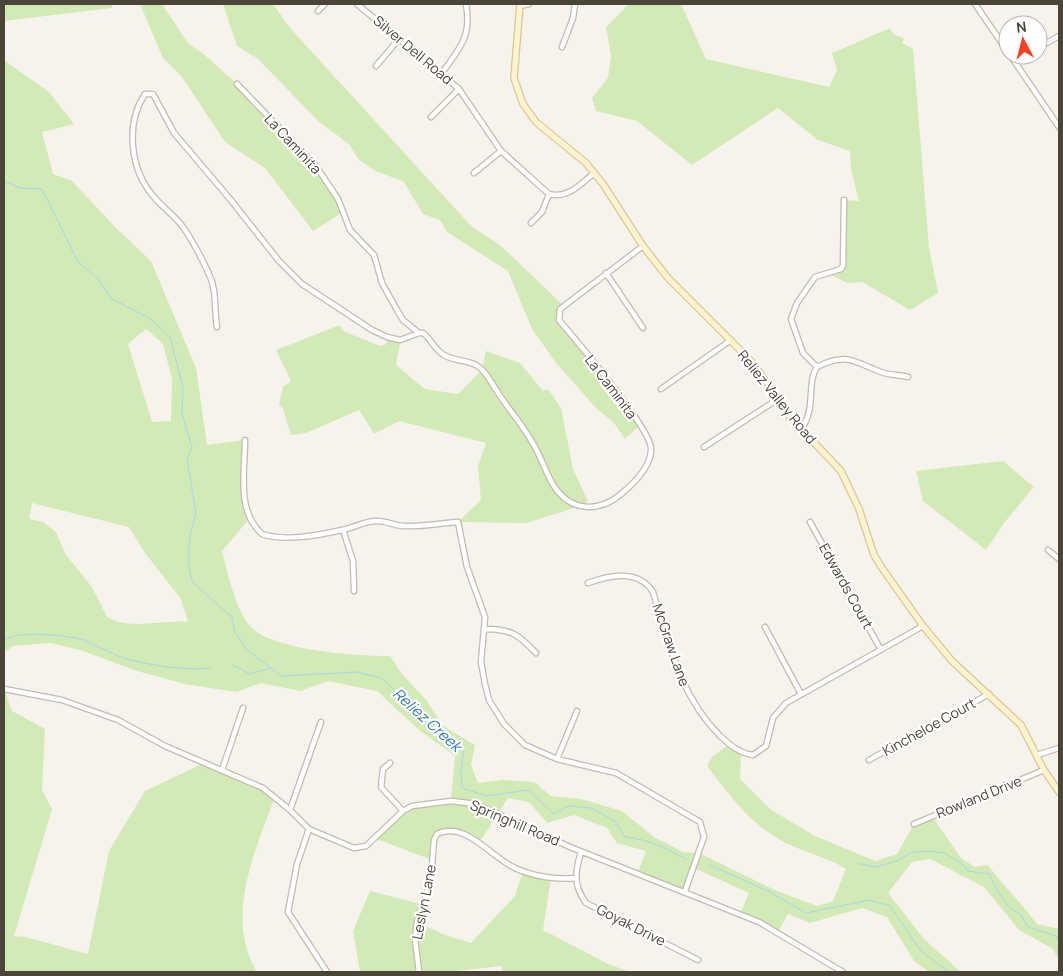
<svg xmlns="http://www.w3.org/2000/svg" width="1063" height="976" viewBox="0 0 1063 976" font-family="Manrope,sans-serif">
<style>
.green{fill:#d2eab5;fill-rule:evenodd}
.lines{fill:none;stroke-linecap:round;stroke-linejoin:round}
.stream{stroke:#a9d4f2;stroke-width:1}
.minor-casing{stroke:#c2bbae;stroke-width:7}
.secondary-casing{stroke:#d6c79b;stroke-width:8}
.minor{stroke:#fff;stroke-width:4.5}
.secondary{stroke:#fff3cd;stroke-width:5.5}
.labels{text-anchor:middle;stroke-width:4.5;stroke-linejoin:round;paint-order:stroke}
.street-label{font-size:14px;fill:#4b4439;stroke:#fff}
.water-label{font-size:15px;font-style:italic;fill:#2e7ab2;stroke:#fff}
</style>
<rect width="100%" height="100%" fill="#f6f3ec"/>
<path class="green" d="M4,4H112V8L4,21Z
M140,4H162L188,43L206,56L237,84L322,173L343,212L313,231L265,168L225,142L182,77L163,58Z
M223,4H273L290,28L472,227L500,245L564,306L560,309L559,320L640,425L625,439L614,423L596,408L556,363L532,329L508,271L447,232L440,220L423,214L404,182L374,170L359,160L349,144L319,122L257,58L237,46Z
M629,4H681L706,59L829,87L837,70L832,53L890,28L893,34L904,38L902,43L913,49L929,248L938,293L910,310L862,282L847,283L827,273L841,269L844,200L859,201L851,169L850,151L818,140L778,108L692,165L637,121L596,111L592,98L608,78L611,56L606,27Z
M4,31L5,61L49,92L74,124L42,132L53,174L72,181L115,227L151,261L196,368L207,445L245,440L244,492L250,518L222,551C227,571 236,611 250,626C273,651 357,656 390,656L402,674L427,701L443,726L475,745L471,765L478,783L503,780L534,782L551,796L581,799L622,811L654,837L683,852L699,853L777,891L817,906L833,901L846,869C827,857 806,853 786,843C750,825 731,797 707,766L712,757L729,744L741,752L740,779L770,809L815,836L875,861L897,854L914,824L932,816L961,858L975,867L988,865C1003,886 1022,903 1037,924L1059,929V960L1053,949L1019,930L984,887L930,859L912,862L888,893L924,939L961,972H929L914,961L887,917L862,908L810,923L788,914L778,932L740,914L749,893L694,868L685,891L637,875L646,851L617,843L607,828L574,815L547,823L529,802L508,798L479,843C466,833 453,830 437,834L432,860L374,838L412,806L451,801L455,756L420,731L377,691L328,681L300,691L261,683L236,692L185,684L137,671L80,650L50,643L13,646L4,653ZM146,329L163,344L172,379L171,421L152,422L128,344ZM32,503L129,527L145,553L181,599L188,622C163,619 130,631 107,617L92,587L66,555L56,532L43,522L29,519Z
M340,325L343,331L380,346L385,345L388,340L400,343L396,365L425,389L458,394L482,370L486,351L520,363L543,391L548,389L561,408L573,469L588,501L577,507L526,523L458,522L481,500L478,466L486,443L399,421L374,434L359,410L306,433L291,435L283,409L279,404L283,387L291,381L276,350Z
M1003,461L1034,487L1004,523L986,550L923,501L916,471Z
M4,689L12,711L45,729L42,790L52,809L14,936L26,937L88,954L109,851L145,791L206,762L253,783L275,797C255,851 224,917 257,972H4Z
M523,871L551,878L543,930L608,964L630,972H502V966L447,972H360L353,931L370,891L421,904L417,922L445,935L471,943L515,896Z"/>
<g class="lines">
<path class="stream" d="M4,181L20,188L42,189L78,262L98,279L112,299L149,318L170,337L183,388L182,414L192,447L187,459L196,514L191,530L189,546V569L193,583L232,617L235,632L246,649L271,668
M4,640C16,630 68,635 83,640C100,646 117,658 134,661C159,666 185,671 210,668
M233,665L250,674L271,668L281,676L357,672L382,678L438,734L464,749L461,770L462,788L487,796L528,790L554,814L569,806L591,808L615,821L625,837C648,839 665,848 686,859
M857,863L875,867L897,861L912,852L930,851L944,853L960,862L968,871L989,874L998,892L1009,907L1021,915L1028,927L1056,936L1059,942
M710,865L768,891L806,913L870,900L890,906L921,951L949,972"/>
<g class="minor-casing">
<path id="minor" d="M357,4L459,89L501,151L549,194C568,199 581,184 594,173
M975,4L1008,52
M520,6L529,4
M318,11L325,4
M562,47L573,18L575,4
M1038,48L1059,36
M1010,55L1059,127
M1014,61L1026,55
M376,66L399,39
M442,73C460,48 472,36 466,4
M237,84L316,166L338,199L350,230L374,255L382,283L397,310L403,320L419,333
M431,117L459,89
M474,173L501,151
M531,223L542,212L549,194
M606,273L643,328
M217,327C214,309 217,290 209,274C202,259 193,241 183,227C175,216 163,208 154,197C130,170 125,124 145,94H153L174,133L230,199L279,261L302,284L372,330L387,337L400,340L419,333H423C431,339 435,350 444,355C455,362 469,359 479,367C488,374 491,383 497,391C510,412 526,428 537,451C547,470 551,492 572,503C589,511 607,506 621,494C633,484 652,466 651,448C650,428 576,340 559,320L560,309L643,246
M817,367L803,353L791,319L797,303L815,277L841,269L843,266L844,200
M817,367C848,351 855,363 884,373C891,375 900,375 908,377
M661,389L731,340
M801,430C817,407 806,383 817,367
M245,440C245,471 236,511 262,534C285,542 319,535 342,530C353,528 363,522 375,521C386,520 394,526 404,526C422,527 440,523 458,522L467,567L485,617L481,662L485,684L489,700L504,724L525,745L557,759L616,773L700,822L704,837L685,891
M704,447L778,399
M810,522L881,650
M343,530L353,561L354,591
M1048,550L1059,559
M588,583C611,575 638,569 653,592C669,644 680,696 720,736C730,745 739,753 753,755L766,746L773,718L786,703L923,626
M765,627L801,694
M485,629C511,629 518,634 536,653
M4,689L62,700L118,720L165,746L263,788L290,810L309,829L354,848L366,846L403,811L412,806L451,801L476,804L570,847L759,922L843,972
M1037,755L1059,748
M557,759L577,711
M869,760L989,694
M390,763L383,769L381,787L403,811
M222,770L243,708
M290,810L321,722
M914,824L1044,770
M309,829L297,864L288,912L327,972
M581,852C575,872 573,885 586,903L698,960
M419,972L415,939L417,922L431,879L434,840L437,834C465,820 492,858 515,868C532,876 555,880 575,878"/>
</g>
<g class="secondary-casing">
<path id="secondary" d="M520,4L514,78L523,104L536,122L586,163L603,184L643,246L668,278L754,364L789,416L841,471L859,509L874,555L882,568L923,626L952,661L1021,725L1044,770L1059,792"/>
</g>
<use href="#minor" class="minor"/>
<use href="#secondary" class="secondary"/>
</g>
<g class="labels">
<g class="street-label">
<text transform="translate(413 50) rotate(40)" y="5">Silver Dell Road</text>
<text transform="translate(293 144) rotate(47)" y="5">La Caminita</text>
<text transform="translate(611 387) rotate(53)" y="5">La Caminita</text>
<text transform="translate(777 397) rotate(51)" y="5">Reliez Valley Road</text>
<text transform="translate(846 586) rotate(61)" y="5">Edwards Court</text>
<text transform="translate(671 645) rotate(71)" y="5">McGraw Lane</text>
<text transform="translate(929 727) rotate(-29)" y="5">Kincheloe Court</text>
<text transform="translate(979 797) rotate(-22)" y="5">Rowland Drive</text>
<text transform="translate(515 823) rotate(23)" y="5">Springhill Road</text>
<text transform="translate(424 902) rotate(-79)" y="5">Leslyn Lane</text>
<text transform="translate(631 925) rotate(27)" y="5">Goyak Drive</text>
</g>
<g class="water-label">
<text transform="translate(427 720) rotate(42)" y="5">Reliez Creek</text>
</g>
</g>
<rect width="1063" height="976" fill="none" stroke="#4b4439" stroke-width="10"/>
<g transform="translate(1023 40) rotate(353)"><circle r="24" fill="#ffffff" stroke="#b7b4b0"/>
<path d="M0-4L9 19L0 12L-9 19Z" fill="#fc3f1d"/>
<text y="-8" font-size="14" font-weight="bold" text-anchor="middle" fill="#4b4439">N</text>
</g>
</svg>
